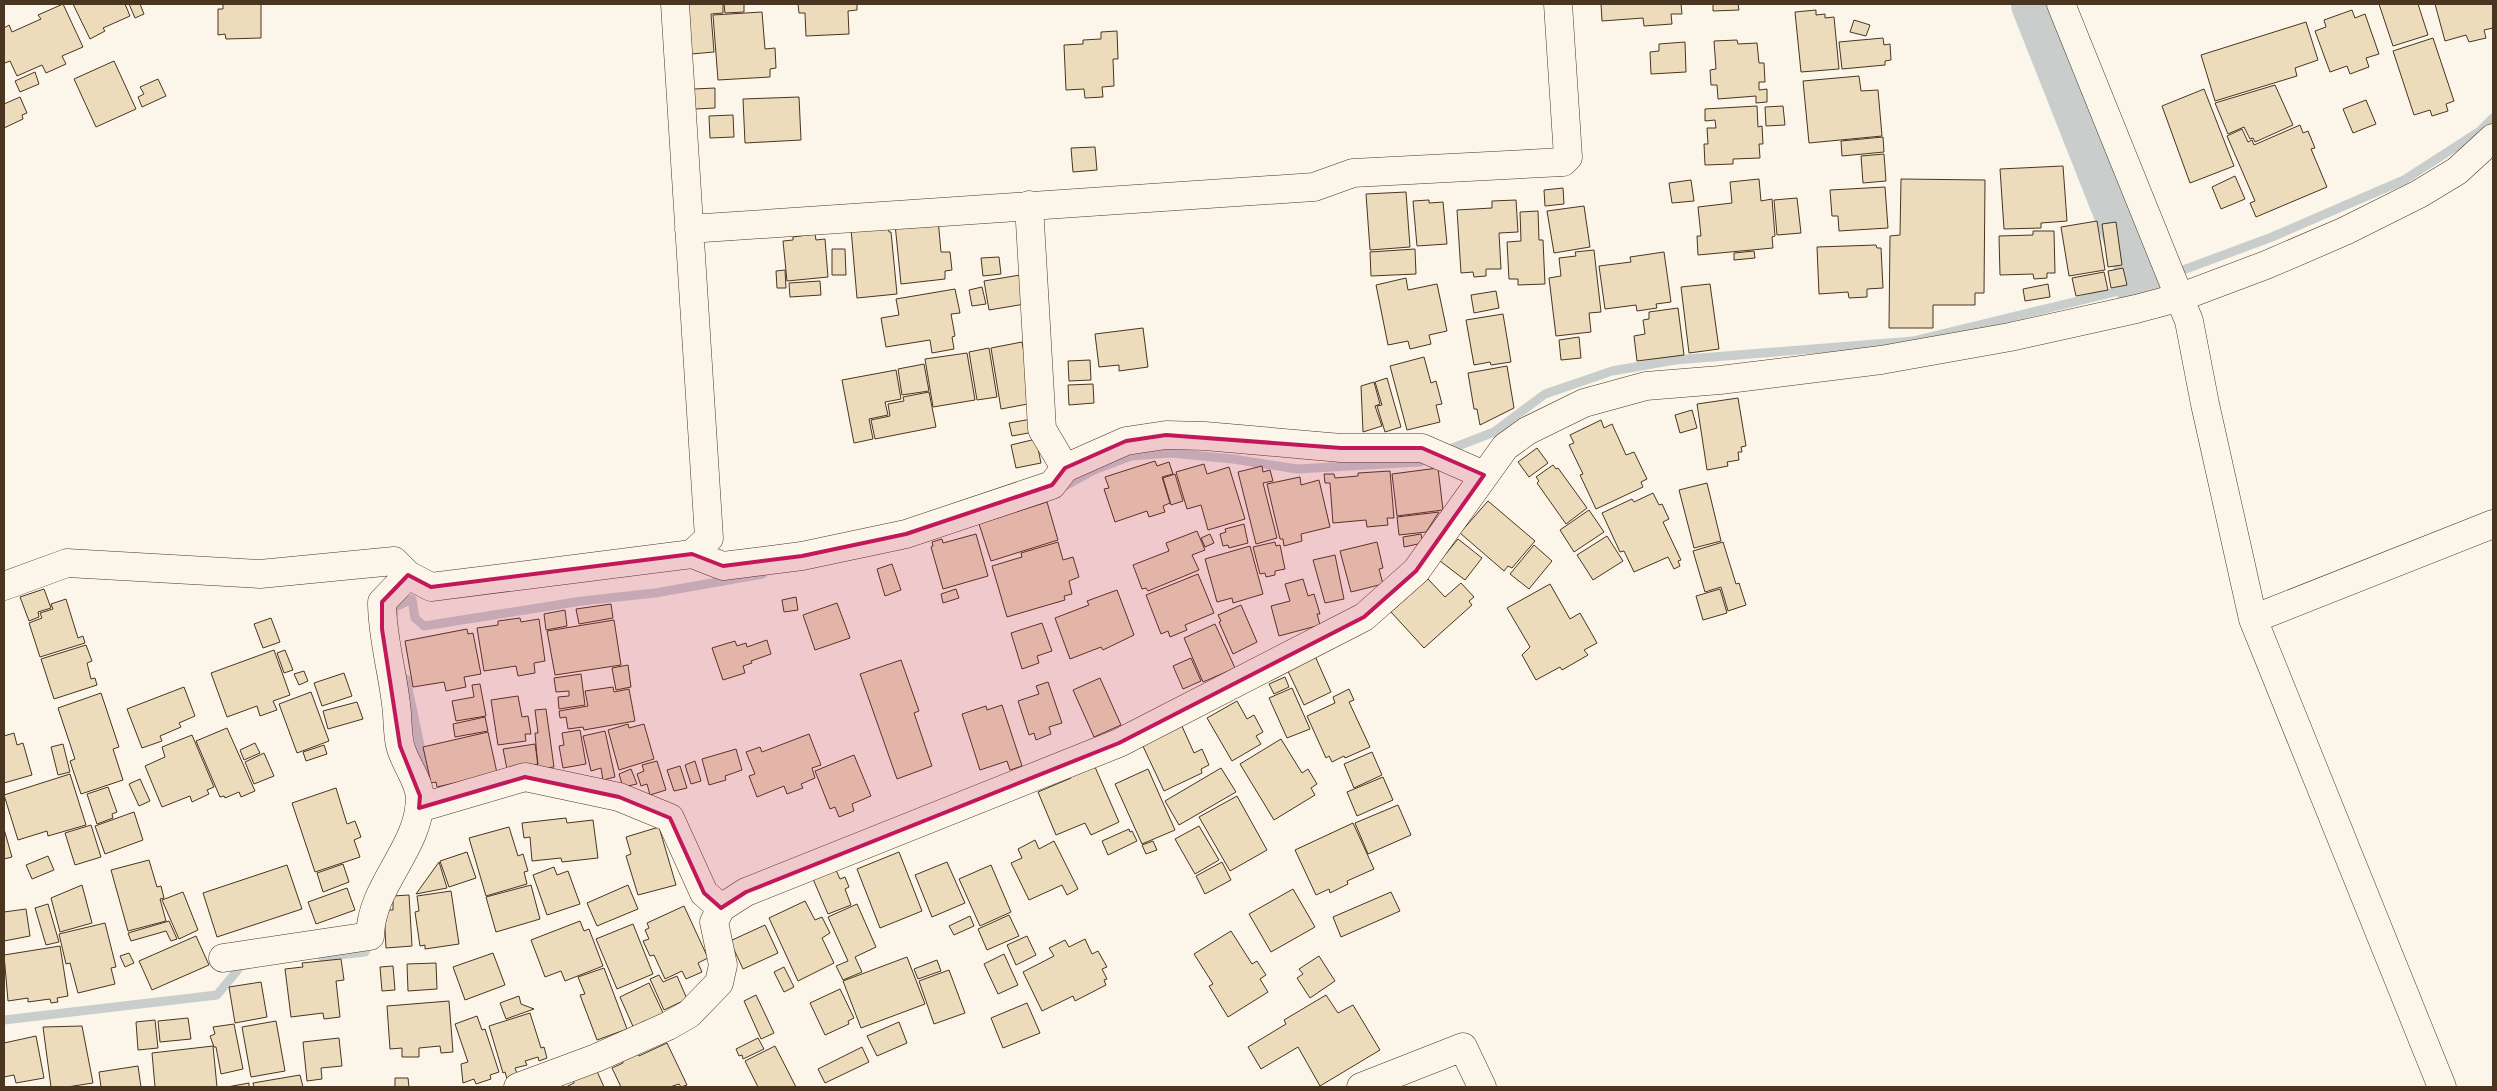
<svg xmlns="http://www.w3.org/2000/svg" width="2497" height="1091" viewBox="0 0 2497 1091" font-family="'Source Sans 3',sans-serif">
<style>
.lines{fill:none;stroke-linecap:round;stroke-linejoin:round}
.stream{stroke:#c9cecd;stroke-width:9}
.river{stroke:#c9cecd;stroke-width:50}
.building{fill:#ecdcbc;stroke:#4a3520}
.minor-casing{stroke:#4a3520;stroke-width:29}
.minor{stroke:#fbf6e9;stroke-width:28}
.marked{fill:#c2185b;fill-opacity:0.2;stroke:#c2185b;stroke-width:4;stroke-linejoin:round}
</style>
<rect width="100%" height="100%" fill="#fbf6e9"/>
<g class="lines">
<path class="stream" d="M1445,451L1494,432L1545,394L1612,371L1675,360L1913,341L2140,286L2272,237L2404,180L2480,131L2493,118
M1061,488L1094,470L1131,456L1171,453L1233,459L1297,469L1420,462L1426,459
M394,614L393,608L412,599L415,618L424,626L582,601L655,593L763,574
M406,679L427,779
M322,957L365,952L369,941
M4,1020L217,995L241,966L247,965"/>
<path class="river" d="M2036,4L2140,267V286"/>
</g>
<path class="building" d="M63,4L83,47L62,56L66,64L46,73L42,65L17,76L10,61L5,63L4,61V28L9,25L12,32L41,19L38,15Z
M73,4H125L130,16L103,28L105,31L90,39Z
M129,4H140L144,14L135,18Z
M223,4H261V38L226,39L225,34L218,35V9H223Z
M688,4H723V13L711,14L714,52L691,54Z
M724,4H744V12L725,13Z
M798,4H857V10L848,11L849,34L806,36L805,13H799Z
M1601,4H1681L1682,14H1671L1672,24L1644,26L1643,18L1602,21Z
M1713,4H1738L1739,10L1713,11Z
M2379,4H2418L2428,35L2393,46Z
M2435,4H2493V28L2484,30L2486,38L2469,42L2466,35L2445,41Z
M1816,10V15L1825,14V18L1834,17L1839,69L1801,72L1795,12Z
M2352,10L2355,18L2365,14L2379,54L2366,58L2369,67L2350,74L2347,66L2330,72L2315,31L2326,27L2324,20Z
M762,12L765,49L775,48L776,68L770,69V77L718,80L713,15Z
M1854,20L1870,25L1866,36L1850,32Z
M2306,22L2318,60L2295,68L2297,76L2215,101L2201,55Z
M1117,31L1118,59H1113L1114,86L1102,87L1103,97L1085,98L1084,89L1066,90L1064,45L1083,44V40L1101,39V32Z
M1883,38L1884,45L1890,44L1891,60L1885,61V65L1842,69L1839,42Z
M2433,38L2454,101L2446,104L2448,111L2432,116L2430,110L2414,115L2393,51Z
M1737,40L1738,44L1757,43L1759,63H1764L1765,82H1759V90L1767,89V102L1756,103V96L1718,99L1717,85H1711L1710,70L1716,69L1714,41Z
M1685,42L1686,72L1651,74L1650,52L1659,51V44Z
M114,61L136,109L96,127L74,79Z
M35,72L39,84L20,92L15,81Z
M1859,76L1861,91L1878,90L1882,136L1809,143L1803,81Z
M158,79L166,96L142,107L138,97L144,94L140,87Z
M2275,85L2293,125L2255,142L2253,138L2250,139L2244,127L2228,134L2215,103Z
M715,88V108L695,109L694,89Z
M2204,89L2234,166L2190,183L2162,106Z
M20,97L27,113L22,115L23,119L4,128V104Z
M799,97L801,140L745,143L743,99Z
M2366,100L2376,124L2353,133L2343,109Z
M1757,106L1758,127L1762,126L1763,144H1759L1760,158L1733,159V164L1705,165L1704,144H1708L1707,128H1716L1715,120L1705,121V109Z
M1783,106L1785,125L1766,126L1765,107Z
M733,115L734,137L710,138L709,116Z
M2300,125L2303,133L2308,131L2315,148L2311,149L2327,187L2256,217L2250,203L2255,201L2227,136L2242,129L2248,142L2252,140L2254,145Z
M1883,137L1884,152L1842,156L1841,141Z
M1095,147L1097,170L1073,172L1071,148Z
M1884,154L1886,181L1863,183L1861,156Z
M2063,166L2067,221L2041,223V228L2004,229L2000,169Z
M2235,176L2245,199L2221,209L2212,187Z
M1759,179L1761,201L1772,199L1775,236L1772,237L1773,248L1698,255L1697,236H1701L1698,207L1732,203L1730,182Z
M1901,179L1985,180L1984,293H1975V305H1933V328H1889L1890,236L1900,235Z
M1691,180L1694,201L1672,203L1669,183Z
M1885,187L1888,228L1839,231L1838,216H1832L1830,190Z
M1563,188L1564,204L1545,206L1544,190Z
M1406,192L1410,247L1370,250L1366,194Z
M1797,198L1801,233L1777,235L1774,200Z
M1429,200V203L1443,202L1447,244L1417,246L1413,201Z
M1516,200L1518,232L1499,233L1501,269H1486V276L1474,277L1473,272L1461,273L1457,210L1492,208V201Z
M1584,206L1590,247L1554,253L1547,211Z
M1538,211L1539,240H1543L1545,284L1518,285V279H1509L1507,242L1521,241L1520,212Z
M938,219L941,252H950L952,270L945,271V279L901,284L895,224Z
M2097,221L2105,270L2069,276L2061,227Z
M2116,222L2122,265L2108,267L2102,224Z
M888,225L889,232H891L897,294L857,298L851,229Z
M2033,231H2054L2055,273H2047V278L2034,279L2033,274L2000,275L1999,236L2033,235Z
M815,234L816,240L825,239L828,277L787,281L783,241L793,240V237Z
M1876,245L1877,248H1881L1883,288L1867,289V297L1849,298L1848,292L1819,294L1817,247Z
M832,249H845L846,275H832Z
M1415,249L1416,274L1371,276L1370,252Z
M1594,250L1601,312L1589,313L1591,332L1556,336L1549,278L1561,276L1559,258L1576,256L1575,252Z
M1754,251L1755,258L1734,260V253Z
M1664,252L1671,302L1656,304L1657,308L1637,311L1636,305L1605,309L1599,266L1631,262L1630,257Z
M999,257L1001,274L983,276L981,258Z
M2123,268L2127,285L2111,288L2108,271Z
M785,270L786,288H777L776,271Z
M2104,272L2108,290L2076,296L2072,278Z
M1020,275L1025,304L989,310L984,281Z
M1406,278L1408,290L1437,284L1447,331L1429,335L1431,344L1410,349L1408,341L1388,345L1376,285Z
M820,281L821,295L790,297L789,283Z
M1710,284L1719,349L1689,353L1681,287Z
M2048,284L2050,297L2025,301L2023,289Z
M982,287L986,304L972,306L969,290Z
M955,289L960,313L951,314L955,336L952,337L954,349L932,353L930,340L886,347L881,318L899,315L896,299Z
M1496,291L1499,308L1474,313L1471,295Z
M1678,308L1684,355L1637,361L1634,336L1645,334L1643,320L1649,319V312Z
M1503,314L1511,362L1491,365L1490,362L1474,365L1466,320Z
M1143,328L1148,367L1119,371V365L1099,367L1095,334Z
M1579,337L1581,358L1561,360L1559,340Z
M1022,342L1033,403L1001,409L991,348Z
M989,348L997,397L977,400L969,352Z
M967,353L975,400L933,407L925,359Z
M1424,357L1431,383L1436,381L1442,404L1436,405L1440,422L1407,430L1390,366Z
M1090,360L1091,380L1069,381L1068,361Z
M924,364L929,391L902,395L898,369Z
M1507,366L1514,408L1480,425L1477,409H1474L1468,373Z
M896,370L901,399L885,402L888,415L869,419L873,439L854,443L842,380Z
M1387,378L1401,427L1385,432L1377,406L1382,405L1375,382Z
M1374,382L1380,404L1375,406L1382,426L1363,432L1361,386Z
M1093,384L1094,403L1069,405L1068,385Z
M929,392L936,427L875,439L871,420L890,416L888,404L904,401L903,397Z
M1738,398L1746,446L1741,447L1742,452H1738L1739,460L1727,462L1728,466L1707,470L1697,404Z
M1692,410L1697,428L1680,433L1675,415Z
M1032,419L1034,432L1012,436L1009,423Z
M1601,420L1604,428L1612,424L1626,455L1634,452L1647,479L1641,482L1643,487L1596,509L1580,475L1583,474L1569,445L1574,443L1570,435Z
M1036,439L1041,463L1016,468L1011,445Z
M1537,448L1548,463L1529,477L1518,462Z
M1155,461L1157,466L1169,462L1173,474L1162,477L1170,503L1163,506L1165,512L1149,517L1147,511L1115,522L1104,489L1109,488L1105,477Z
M1204,464L1207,474L1229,467L1245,519L1208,530L1201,505L1187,509L1176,472Z
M1553,465L1556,469L1558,468L1587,508L1566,524L1537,483L1539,481L1536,477Z
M1262,466L1263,472L1270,470L1273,481L1263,483L1277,538L1256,544L1238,472Z
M1438,468L1443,510L1397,516L1392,474Z
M1390,471L1394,518H1387L1388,525L1367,527L1366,520L1333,523L1330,483H1325L1324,474H1334L1335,478L1358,476V473Z
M1175,474L1183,501L1171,505L1163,478Z
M1300,477L1301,485L1319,480L1330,527L1301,534L1302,541L1284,546L1283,539H1280L1267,484Z
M1707,483L1721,541L1694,548L1679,490Z
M1653,493L1659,505L1662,504L1669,519L1663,522L1681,560L1678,561L1680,566L1674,569L1668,557L1634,572L1624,551L1620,552L1602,513L1632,499L1634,502Z
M1488,501L1535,541L1512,568L1508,566L1504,571L1460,533Z
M1047,502L1058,540L991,561L979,524Z
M1589,510L1604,532L1574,552L1560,530Z
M1439,512L1426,532L1399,535L1397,517Z
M1244,524L1248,543L1229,548L1228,545L1223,546L1220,534L1226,532L1225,529Z
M1197,531L1205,550L1192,555L1199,570L1148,591L1146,588L1142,589L1133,565L1169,551L1166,543Z
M976,534L988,576L943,589L931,547L933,546L932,542L942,539L943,543Z
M1210,534L1214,543L1205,547L1201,538Z
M1421,534L1422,539L1418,544L1404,547L1403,537Z
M1607,536L1623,561L1593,580L1577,555Z
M1458,539L1482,558L1465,580L1440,561Z
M1058,542L1063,560L1073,557L1079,577L1069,581L1072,594L1064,596L1065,600L1007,617L992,566L1022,557L1021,553Z
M1275,542L1276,546L1280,545L1285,569L1275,571V575L1266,577L1265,573L1260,574L1253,547Z
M1377,542L1383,568L1379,569L1383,584L1351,592L1340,551Z
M1723,542L1736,584L1739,583L1746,605L1728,611L1721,587L1705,592L1693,551Z
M1534,545L1552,561L1529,589L1510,574Z
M1250,546L1263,594L1233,603L1232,598L1217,602L1205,559Z
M1335,555L1344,599L1325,603L1313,560Z
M892,564L901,590L885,596L877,569Z
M1198,574L1214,613L1185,625L1187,630L1170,637L1168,631L1161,634L1146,595Z
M1303,579L1308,596L1314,594L1320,614H1317L1320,625L1279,636L1271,606L1290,601L1285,584Z
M1428,579L1445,597L1461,583L1474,597L1469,601L1472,605L1424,648L1391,612Z
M1550,584L1570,619L1580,613L1597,643L1584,650L1588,655L1562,670L1560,667L1536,680L1522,655L1530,647L1507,608Z
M44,589L51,608L38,612L39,617L29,621L20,597Z
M956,589L959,598L943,603L941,594Z
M1720,589L1727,613L1703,620L1696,596Z
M1117,590L1134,635L1103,650L1101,647L1070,659L1055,618L1089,605L1087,601Z
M796,597L798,610L784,612L782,600Z
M66,599L78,638L83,636L85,643L40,657L29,623L42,618L40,613L53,609L51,604Z
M837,603L850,638L815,650L803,615Z
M611,604L613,618L579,624L576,609Z
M1241,605L1257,642L1233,654L1219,622L1221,621L1218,615Z
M565,610L567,626L546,630L544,614Z
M271,618L280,642L263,648L254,624Z
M520,618L521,622L539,619L545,661L534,663L535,673L518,676L516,666L484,671L477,628L498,625V621Z
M614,620L621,665L555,675L547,631Z
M1042,623L1052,651L1037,656L1039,663L1022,669L1011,633Z
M1215,624L1235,668L1203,682L1184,638Z
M467,629L468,634L473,633L481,674L464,677L466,687L446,691L444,682L413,687L405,641Z
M767,640L771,654L751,661L752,663L743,666L745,673L723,680L712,648L735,641L737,646L746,643L747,647Z
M86,645L92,661L87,663L91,679L95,678L97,685L54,699L41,659Z
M274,650L290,695L273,701L277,710L260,716L257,706L227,717L211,673Z
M285,650L293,670L284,673L277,653Z
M1315,656L1331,692L1304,705L1287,669Z
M1191,658L1201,681L1183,689L1173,666Z
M901,660L919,711L914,713L932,766L897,779L860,674Z
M628,665L631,687L616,690L612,668Z
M304,671L308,681L299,685L294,674Z
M344,673L352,696L322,706L314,683Z
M581,674L585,705L559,709L558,697L569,696V691L556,692L554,678Z
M1285,677L1289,687L1274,694L1269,684Z
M1100,678L1121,725L1094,737L1073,690Z
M1048,682L1062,723L1049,727L1051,734L1036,740L1034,733L1029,735L1018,701L1039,694L1036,686Z
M480,684L486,716L456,721L452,701L474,697L472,685Z
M184,687L195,716L179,723L181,727L160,736L162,741L142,748L127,709Z
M613,687L614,692L629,689L635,721L584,730L583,727L568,729L566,717L560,718L559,711L588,706L585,691Z
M1292,688L1310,729L1287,738L1269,698Z
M1349,689L1354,700L1349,702L1370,747L1345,758L1344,756L1332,762L1329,756L1326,758L1307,716L1335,703L1333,697Z
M311,692L329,741L297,753L279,704Z
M101,693L119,747L113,749L123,780L81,794L70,761L75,759L58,708Z
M518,696L522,717L528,716L531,734H525L526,741L498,745L491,700Z
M1237,701L1247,719L1254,715L1263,732L1256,736L1261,744L1232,761L1207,718Z
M357,702L363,719L328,729L323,711Z
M1002,705L1022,766L1010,770L1007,761L980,770L962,714L986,706L987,710Z
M546,709L554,767L538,769L535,733H538L535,710Z
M485,717L488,731L455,737L453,724Z
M628,724L629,728L644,724L654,759L619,770L608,730Z
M1181,724L1194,753L1202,749L1209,765L1201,769L1202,773L1164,791L1141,742Z
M227,728L255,791L241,797L239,792L225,798L224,796L220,797L196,741Z
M580,730L586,764L563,768L559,746L564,745L562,733Z
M605,731L615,777L603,780L601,768L591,771L583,736Z
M488,732L497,773L437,787L436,782L431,783L423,747Z
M14,733L17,745L23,743L32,775L4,783V736Z
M809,734L821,765L812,768L815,778L801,784L803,788L787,794L784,786L757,797L749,776L755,774L746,752L760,747L762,752Z
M192,735L214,787L207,790L209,794L192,802L190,796L162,807L145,766L165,757L162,747Z
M1281,739L1302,773L1308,769L1317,784L1311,788L1315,795L1274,820L1240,764Z
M255,743L260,753L244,760L240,750Z
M63,744L70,772L58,775L51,747Z
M535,744L538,764L507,769L503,749Z
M324,745L327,754L306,761L303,752Z
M736,749L742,770L725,776L726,780L709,785L702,759Z
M1372,752L1382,775L1354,788L1344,764Z
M264,753L274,776L254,784L245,762Z
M854,755L871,796L852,804L854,811L839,817L835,807L830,809L815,771Z
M657,761L666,790L650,795L647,784L641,786L637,774L644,771L642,765Z
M695,761L701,781L691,784L685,765Z
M680,766L687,788L674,791L667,770Z
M1095,767L1119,822L1091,835L1085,823L1056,835L1038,792L1071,778L1069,773Z
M1221,768L1236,792L1179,825L1165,801Z
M631,769L637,784L623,787L619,774Z
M1148,769L1175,830L1142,844L1115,784Z
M70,774L86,825L48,836L47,831L18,840L4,795Z
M1383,777L1393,800L1357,816L1347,792Z
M140,779L150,801L139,806L129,784Z
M108,787L117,812L112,814L113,818L97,824L87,794Z
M336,788L347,824L355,821L361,837L354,840L360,857L315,872L292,803Z
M1237,796L1267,850L1230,871L1199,817Z
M1398,805L1411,835L1368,854L1355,823Z
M134,812L143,840L105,854L95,826Z
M566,818L567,823L593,820L598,858L562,862L561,858L532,861L530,837L524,838L522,823Z
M1353,823L1374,869L1347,881L1348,884L1330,893L1329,889L1316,895L1295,850Z
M91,825L101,857L75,865L65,833Z
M1199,826L1219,860L1195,874L1175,839Z
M509,827L518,856L523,854L528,871L524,872L527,884L486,896L469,838Z
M659,827L676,885L638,895L626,856L631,854L626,837Z
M4,829L12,857L4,859Z
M1129,829L1130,832L1132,831L1137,841L1108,855L1102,841Z
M1035,840L1039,849L1054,841L1078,889L1067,895L1062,885L1029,900L1011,863L1022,858L1018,849Z
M1153,841L1157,850L1146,854L1142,845Z
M467,852L476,878L449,887L440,861Z
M899,852L922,911L880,928L857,869Z
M48,856L54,870L32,879L26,865Z
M149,860L157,887L161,886L164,898L160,899L166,921L128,931L111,870Z
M439,862L447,888L416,894Z
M947,862L965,903L932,917L915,875Z
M1222,862L1231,880L1205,894L1196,876Z
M343,864L349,882L323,892L317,873Z
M287,865L302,909L217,937L203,893Z
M991,865L1011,912L980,926L959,879Z
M554,867L557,875L568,871L580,904L547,915L533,875Z
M836,870L840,879L845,877L849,887L845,889L851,905L828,914L813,879Z
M82,885L92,923L60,932L51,898Z
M531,885L540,919L496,932L486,897Z
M628,885L638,909L597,926L587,903Z
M347,888L355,910L316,924L308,902Z
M1293,889L1315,927L1271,952L1249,914Z
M451,891L459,944L425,949V945L420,946L415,912L419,911L417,896Z
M183,892L198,930L179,939L162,900Z
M1391,892L1400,911L1341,937L1333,917Z
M409,895L412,946L386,948L384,910H393V896Z
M805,901L815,920L822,917L830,933L822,938L834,963L798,981L769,918Z
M48,904L59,942L46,945L35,908Z
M857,904L876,947L855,957L862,972L843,980L836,966L848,961L828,917Z
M684,906L708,958L698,963L702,972L686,979L682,971L665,979L654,955L650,956L643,941L649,939L645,930L649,928L647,923Z
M26,909L30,936L4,941V912Z
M1009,915L1019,936L987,950L978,929Z
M970,916L974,926L954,935L949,926Z
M169,921L177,939L171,941L166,931L131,941L128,933Z
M580,921L584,931L589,929L603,966L565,981L561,971L545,977L531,940Z
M105,923L116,967L111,968L115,984L78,993L70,963L66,964L59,934Z
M633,924L653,974L617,989L596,939Z
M765,925L778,953L743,969L730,941Z
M1231,931L1252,964L1257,961L1266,975L1260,979L1268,992L1228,1017L1209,986L1213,984L1194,954Z
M196,936L209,965L152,990L139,961Z
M1027,936L1036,955L1016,965L1007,945Z
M1085,939L1092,954L1098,951L1107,967L1102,969L1107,979L1104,980L1106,985L1075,1001L1073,996L1042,1011L1023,972L1054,956L1049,948L1065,940L1069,947Z
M60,946L68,996L57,998L58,1002L51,1003L50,999L28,1002V998L8,1001L4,955Z
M129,953L134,963L125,967L120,956Z
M493,953L505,985L465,1000L453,967Z
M1004,954L1018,985L998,994L984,964Z
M1319,956L1335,981L1310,998L1297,978L1303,974L1299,969Z
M907,957L925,1004L861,1028L843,981Z
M341,959L344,980L336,981L340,1017L324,1019L323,1013L291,1017L285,969L303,967L302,963Z
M937,960L941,971L918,979L914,969Z
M436,963L437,989L408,991L407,964Z
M393,966L395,990L382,991L380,967Z
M784,967L794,987L784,992L774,972Z
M604,968L627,1029L597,1040L580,995L585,994L578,977Z
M949,970L965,1013L934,1024L919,981Z
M659,975L663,982L677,976L687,999L664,1010L650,979Z
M261,982L267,1017L235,1023L229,987Z
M649,983L664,1015L642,1022L644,1027L635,1031L620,997Z
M840,989L854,1018L848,1021L849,1024L825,1035L810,1003Z
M756,995L774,1033L761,1039L744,1001Z
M1326,995L1338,1013L1353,1005L1380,1050L1320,1086L1298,1047L1261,1069L1248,1047L1286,1024L1284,1020Z
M519,996L521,1004L534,1009L506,1019L500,1003Z
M449,1001L453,1052L441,1053L440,1046L419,1048V1057H402V1048L390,1049L387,1006Z
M1027,1003L1040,1033L1003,1048L991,1018Z
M530,1013L541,1048L544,1047L547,1058L539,1061L538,1057L525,1061L527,1065L515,1068L518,1076L507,1079L505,1072L503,1073L489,1026Z
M477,1016L482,1030L485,1029L499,1072L490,1075L491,1079L476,1084L474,1079L463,1083L461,1064L468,1062L455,1024Z
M188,1018L191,1039L160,1042L158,1021Z
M155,1020L158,1048L138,1050L136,1022Z
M276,1021L285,1071L251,1077L242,1027Z
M899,1022L907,1043L877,1056L867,1036Z
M234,1024L243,1069L221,1074L216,1047H214L210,1036L215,1034L213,1027Z
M82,1026L93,1083L67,1087H51L43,1027Z
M36,1036L44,1078L16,1083L14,1075L4,1077V1043Z
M339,1038L342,1066L321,1068L322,1079L307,1081L303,1042Z
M758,1038L764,1049L743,1059L742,1055L739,1056L736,1049Z
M667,1043L687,1085L681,1087L679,1084L670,1087H621L612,1068L623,1063L622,1059L638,1052L639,1056Z
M213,1046L217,1087H155L152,1053Z
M775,1046L796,1087H758L745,1061Z
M862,1047L869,1062L825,1083L818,1069Z
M138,1066L141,1087H101L99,1072Z
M596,1069L604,1087H566L574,1083L573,1079Z
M300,1075L303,1087H254L253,1083Z
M395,1078H408L409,1087H395Z
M249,1083V1087H227Z"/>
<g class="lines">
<g class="minor-casing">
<path id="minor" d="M2061,4L2189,321L2205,404L2253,619L2442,1087
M1029,205L1042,429L1065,468
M689,229L1314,187L1353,173L1563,162L1568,157L1558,4
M692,554L723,566L802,556L906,534L1052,485L1065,468L1126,441L1166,435L1205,436L1341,448H1422L1484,475
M4,586L67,563L260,574L394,561L408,575L431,587L692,554L709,538L675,4
M2253,619L2493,524
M419,808L525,777L619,797L670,818L704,893L721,908
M223,958L370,936C371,885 419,849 420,799C420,781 404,763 400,745C397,732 398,717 396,704C392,669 382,637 382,602L408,575
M518,1087L596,1058L668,1026L689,1014L719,983L723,965L714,922L721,908L746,892L1119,743L1364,617L1416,571L1505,447L1527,431L1584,403L1646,386L1720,380L1881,360L2010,337L2136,309L2181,297L2266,265L2345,231L2419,194L2457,171L2493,138
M1361,1087L1463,1047L1482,1087"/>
</g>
<use href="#minor" class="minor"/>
</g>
<path class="marked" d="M1166,435L1341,448H1422L1484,475L1416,571L1364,617L1119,743L746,892L721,908L704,893L670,818L619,797L525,777L419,808L420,796L400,746L382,629V602L408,575L431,587L692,554L723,566L802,556L906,534L1052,485L1065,468L1126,441Z"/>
<rect width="2497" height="1091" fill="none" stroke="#4a3520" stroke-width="10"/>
</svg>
